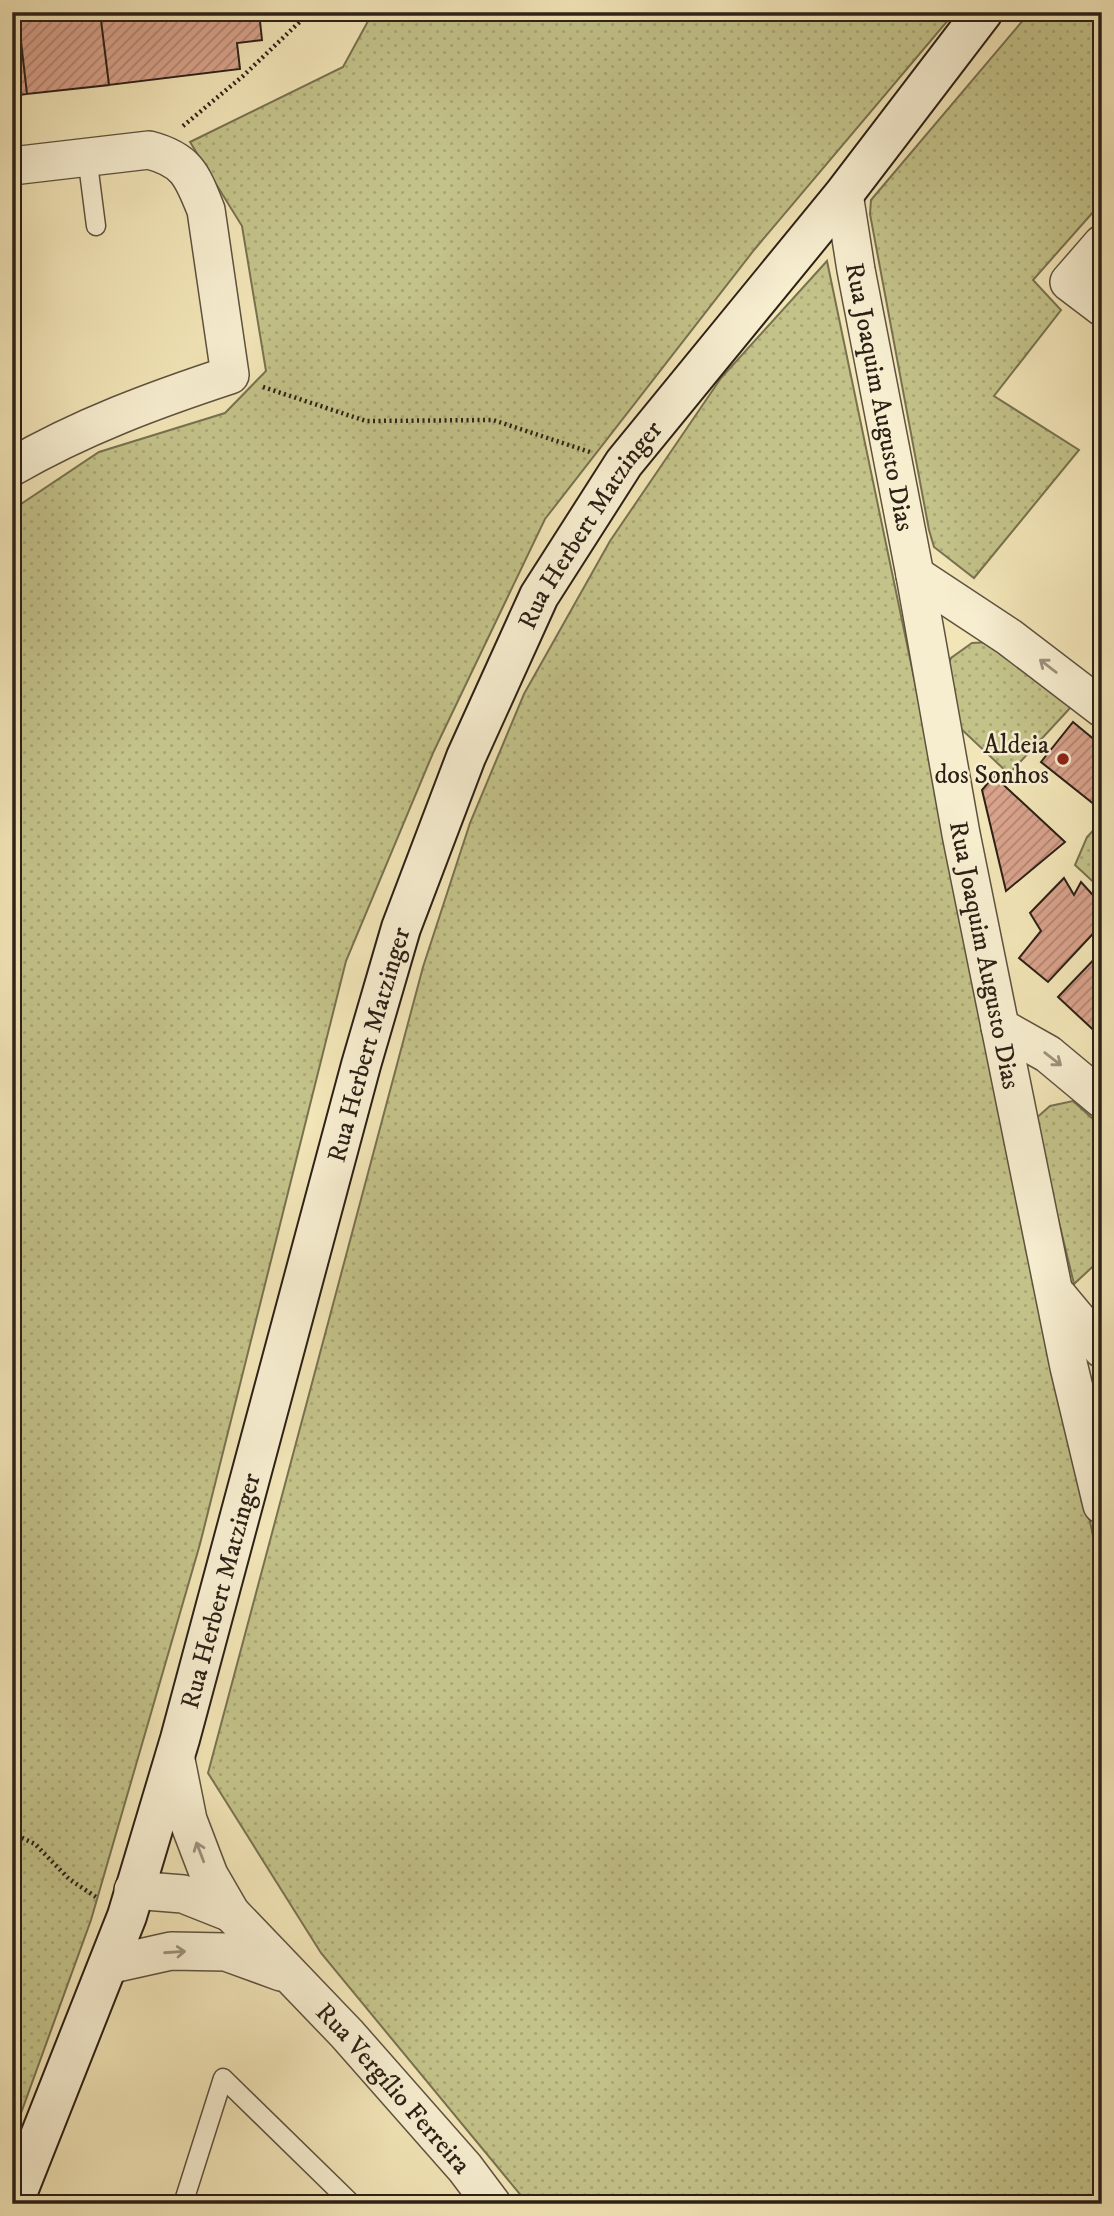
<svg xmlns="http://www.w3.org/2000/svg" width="1114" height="2216" viewBox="0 0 1114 2216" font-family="'IM FELL DW Pica',serif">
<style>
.grass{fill:url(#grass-dots);stroke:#787250;stroke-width:2}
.building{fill:url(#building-hatch);stroke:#2c2117;stroke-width:2}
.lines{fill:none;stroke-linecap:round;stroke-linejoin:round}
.lane-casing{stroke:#5e523f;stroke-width:21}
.street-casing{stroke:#5e523f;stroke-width:40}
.secondary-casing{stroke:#2c2117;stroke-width:42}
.path{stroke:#2c2117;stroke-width:4.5;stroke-dasharray:2 3.5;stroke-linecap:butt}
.lane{stroke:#f7eed0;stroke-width:18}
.street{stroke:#f7eed0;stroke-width:37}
.secondary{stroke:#f7eed0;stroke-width:38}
.oneway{stroke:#9c927d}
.poi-dot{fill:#8f2418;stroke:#f7eed0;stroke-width:2.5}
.labels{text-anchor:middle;stroke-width:5;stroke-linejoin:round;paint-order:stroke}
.street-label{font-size:26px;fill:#2c2117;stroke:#f7eed0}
.poi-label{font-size:26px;fill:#2c2117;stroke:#f7eed0;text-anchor:end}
</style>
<defs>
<pattern id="grass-dots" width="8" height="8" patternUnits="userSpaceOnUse" patternTransform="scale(1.75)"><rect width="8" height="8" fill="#c3c289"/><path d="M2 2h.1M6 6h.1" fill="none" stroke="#a8a676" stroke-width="1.8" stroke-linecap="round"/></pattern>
<pattern id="building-hatch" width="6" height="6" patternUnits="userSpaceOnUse" patternTransform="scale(1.75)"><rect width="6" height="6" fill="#d9a28b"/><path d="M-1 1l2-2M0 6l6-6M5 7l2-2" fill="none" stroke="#b08471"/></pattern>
</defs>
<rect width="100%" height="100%" fill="#f2e5b7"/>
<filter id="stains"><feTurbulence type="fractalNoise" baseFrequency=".00286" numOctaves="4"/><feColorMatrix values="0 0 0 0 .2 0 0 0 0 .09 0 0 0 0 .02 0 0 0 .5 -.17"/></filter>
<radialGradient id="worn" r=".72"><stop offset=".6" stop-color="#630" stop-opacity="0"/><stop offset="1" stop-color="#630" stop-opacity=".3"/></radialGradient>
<path class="grass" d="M373,12H955L754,250L545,519L433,753L346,961L200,1544L91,1920L12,2138V510L99,452L225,413L266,371L242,226L190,142L343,67Z
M1030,12H1102V202L1033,280L1061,310L994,396L1079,450L974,578L934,547L929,530L870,214L871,200Z
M827,261L1102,1579V2204H528L321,1953L208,1773L423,967L470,823L524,694L610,541L721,378Z
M990,642L1071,707L1009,774L958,726L945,674L951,658L972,643Z
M1102,821V890L1075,865L1087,837Z
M1073,1101L1102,1127V1258L1074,1284L1034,1120L1050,1106Z"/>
<path class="building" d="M40,12H100L109,85L27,94L18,15Z
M100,12H259L262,40L237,43L240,69L109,85Z
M18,15L27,94L12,96V16Z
M1073,722L1102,746V806L1100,809L1041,762Z
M994,776L1065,842L1006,891L982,790Z
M1064,878L1074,895L1081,882L1102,905V924L1048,982L1019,958L1041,931L1030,913Z
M1102,951V1038L1058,997Z"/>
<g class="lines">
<g class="lane-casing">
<path id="lane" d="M87,156L96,226
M183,2204L223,2078L352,2204"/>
</g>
<g class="street-casing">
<g id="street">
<path d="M12,166L149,150C187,160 192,175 206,210L230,375C154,400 81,427 12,467"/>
<path id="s1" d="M844,194L856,270L915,575L961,834L1069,1367L1102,1505"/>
<path d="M1102,244L1069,282L1102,307"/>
<path d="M915,575L1009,637L1102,708"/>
<path d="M1000,1027L1048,1054L1102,1099"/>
<path d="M1058,1296L1102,1349"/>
<path id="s2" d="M175,1755L188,1820L209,1875L231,1913L347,2034L465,2168L492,2204"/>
<path d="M133,1890L183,1894L231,1913"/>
<path d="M108,1965L171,1951L226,1952L281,1972"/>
</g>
</g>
<g class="secondary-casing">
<g id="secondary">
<path id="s3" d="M13,2204L127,1916L180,1739L361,1065L401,928L466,757L539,596L624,463L844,194L983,12"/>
</g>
</g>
<path class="path" d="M183,126L243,76L310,12
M263,387L366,421L493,420L590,452
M12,1833L35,1844L69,1879L96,1897"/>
<use href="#lane" class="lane"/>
<use href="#street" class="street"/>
<use href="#secondary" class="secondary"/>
</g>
<defs><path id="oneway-shaft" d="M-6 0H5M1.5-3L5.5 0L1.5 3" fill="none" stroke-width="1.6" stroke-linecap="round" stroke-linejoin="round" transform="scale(1.75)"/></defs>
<g class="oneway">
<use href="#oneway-shaft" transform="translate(1048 666) rotate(-142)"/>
<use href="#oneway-shaft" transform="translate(1053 1059) rotate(38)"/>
<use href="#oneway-shaft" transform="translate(200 1852) rotate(-111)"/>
<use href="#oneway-shaft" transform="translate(175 1952) rotate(-4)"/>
</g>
<circle class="poi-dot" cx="1063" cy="759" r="7"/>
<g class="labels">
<g class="street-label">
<text dy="9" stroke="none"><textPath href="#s1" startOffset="206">Rua Joaquim Augusto Dias</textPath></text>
<text dy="9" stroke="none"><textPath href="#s3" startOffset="1782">Rua Herbert Matzinger</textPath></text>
<text dy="9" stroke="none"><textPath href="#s1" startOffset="774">Rua Joaquim Augusto Dias</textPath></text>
<text dy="9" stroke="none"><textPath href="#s3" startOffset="1214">Rua Herbert Matzinger</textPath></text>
<text dy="9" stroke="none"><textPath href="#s3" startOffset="648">Rua Herbert Matzinger</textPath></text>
<text dy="9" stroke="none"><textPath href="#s2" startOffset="408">Rua Vergílio Ferreira</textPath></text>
</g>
<g class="poi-label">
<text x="1049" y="753">Aldeia<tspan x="1049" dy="30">dos Sonhos</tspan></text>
</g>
</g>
<rect width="1114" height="2216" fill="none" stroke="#f2e5b7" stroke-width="42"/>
<rect x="14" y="14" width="1086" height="2188" fill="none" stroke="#2c2117" stroke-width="3.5"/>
<rect x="21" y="21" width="1072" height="2174" fill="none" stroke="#2c2117" stroke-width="2"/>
<rect width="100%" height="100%" filter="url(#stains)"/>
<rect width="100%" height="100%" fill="url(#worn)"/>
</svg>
